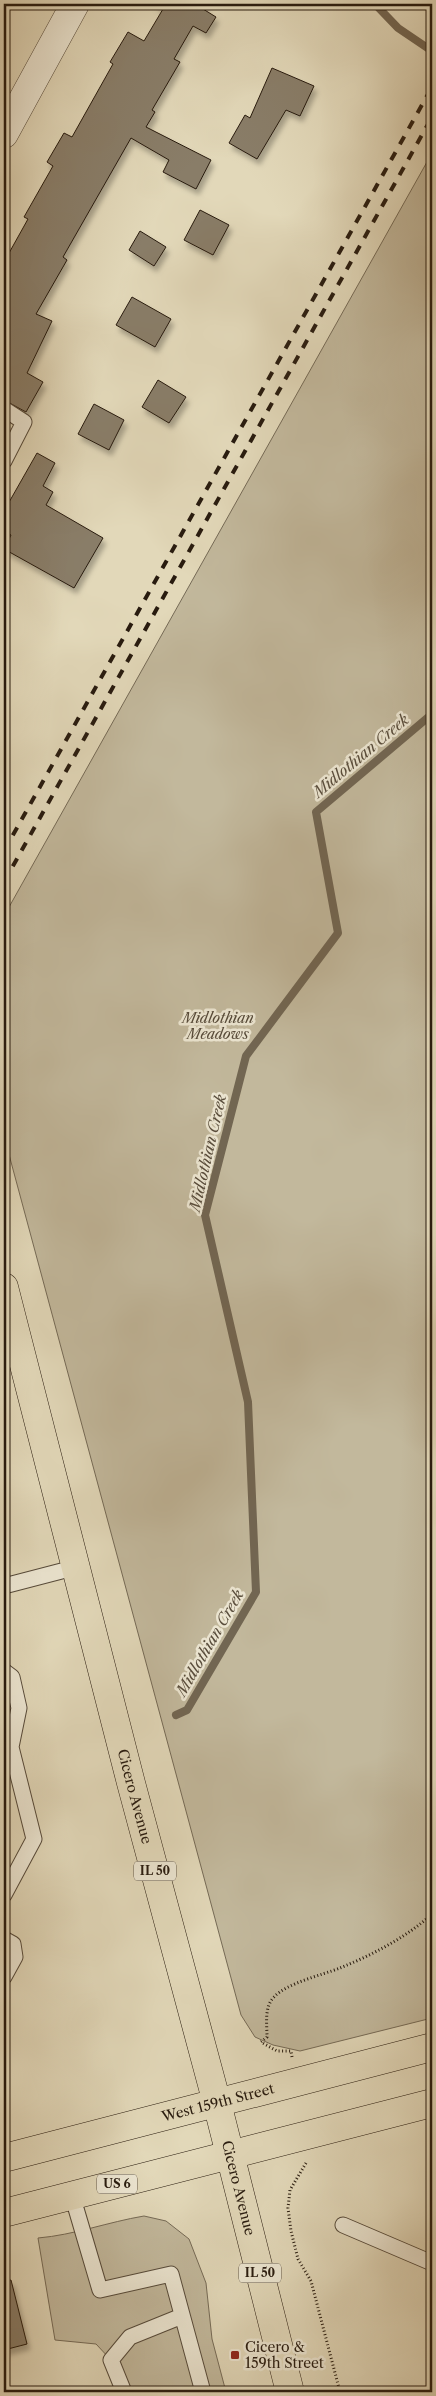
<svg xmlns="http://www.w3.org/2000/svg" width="436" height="2396" viewBox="0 0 436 2396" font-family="'Libre Caslon Text',serif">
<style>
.green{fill:#c2b89c;stroke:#756a56}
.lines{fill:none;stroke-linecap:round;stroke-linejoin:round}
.stream{stroke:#726652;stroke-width:8}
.building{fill:#897d67;stroke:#281b0f;filter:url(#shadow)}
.lane-casing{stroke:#564a3a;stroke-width:17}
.street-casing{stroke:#564a3a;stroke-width:29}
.primary-casing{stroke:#281b0f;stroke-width:29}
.path{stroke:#281b0f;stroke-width:3;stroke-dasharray:1 2.5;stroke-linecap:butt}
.lane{stroke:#ece6d2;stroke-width:15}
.street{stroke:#ece6d2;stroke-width:28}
.primary{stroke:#e2d8b9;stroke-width:28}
.rail{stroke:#281b0f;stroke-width:4;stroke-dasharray:9 9;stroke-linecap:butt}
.poi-dot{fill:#8f2418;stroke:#ece6d2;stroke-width:2}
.labels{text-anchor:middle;stroke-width:5;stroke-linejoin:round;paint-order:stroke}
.shield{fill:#ece6d2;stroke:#63584a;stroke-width:1}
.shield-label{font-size:12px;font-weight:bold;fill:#281b0f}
.park-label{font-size:14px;font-style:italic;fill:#564a39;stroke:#ece6d2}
.street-label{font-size:14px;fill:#281b0f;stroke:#ece6d2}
.poi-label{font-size:14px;fill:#281b0f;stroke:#ece6d2;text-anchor:start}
.water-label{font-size:15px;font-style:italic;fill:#594d3c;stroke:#ece6d2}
</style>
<defs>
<filter id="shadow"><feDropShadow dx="3" dy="5.5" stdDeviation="2.5" flood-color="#0004"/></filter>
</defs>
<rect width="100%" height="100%" fill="#e2d8b9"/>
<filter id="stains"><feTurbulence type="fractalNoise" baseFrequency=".004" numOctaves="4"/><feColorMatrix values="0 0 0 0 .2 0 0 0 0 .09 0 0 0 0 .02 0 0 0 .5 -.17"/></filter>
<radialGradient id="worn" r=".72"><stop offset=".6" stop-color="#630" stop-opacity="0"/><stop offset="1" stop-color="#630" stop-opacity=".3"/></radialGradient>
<path class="green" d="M432,153V2018L300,2051L273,2045L255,2037L241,2015L4,1136V916Z
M144,2216L166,2221L189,2239L206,2283L212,2339L226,2392H123L111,2360L96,2344L55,2340L38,2238C74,2235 108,2222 144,2216Z"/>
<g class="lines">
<path class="stream" d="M375,4L398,28L432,51
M176,1715L187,1710L256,1592L248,1402L205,1215L246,1056L338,933L316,812L432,714"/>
</g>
<path class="building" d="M154,4H206L203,9L216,17L206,33L193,26L174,59L180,62L152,110L155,112L146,127L211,160L196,189L163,172L169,160L131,138L63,257L67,260L36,314L52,321L27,373L43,382L26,412L4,400V262L28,219L24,217L53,166L47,162L64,133L72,137L113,64L110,62L128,32L144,41L163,9Z
M272,68L314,86L300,116L286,110L257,159L229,143L245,115L250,118Z
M200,210L229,225L213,255L184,240Z
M140,231L166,247L154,266L129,250Z
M132,297L171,319L155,347L116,325Z
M158,380L186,397L169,423L142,407Z
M94,404L124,420L109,450L78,434Z
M37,453L55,463L43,486L53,492L46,505L103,538L74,588L4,549L11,535L4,531V511Z
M11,2280L27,2344L4,2350V2281Z"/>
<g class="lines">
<g class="lane-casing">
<path id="lane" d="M4,409L24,422L4,461
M4,1586L77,1567
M4,1671L12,1677L19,1708L11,1747L34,1839L4,1895
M4,1939L13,1944L15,1957L4,1977
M72,2195L100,2290L171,2274L203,2392
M343,2225L432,2263
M124,2392L111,2360L130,2337L182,2316"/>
</g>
<g class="street-casing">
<path id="street" d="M4,134L75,4"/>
</g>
<g class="primary-casing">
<g id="primary">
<path id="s1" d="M4,1287L131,1783L217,2103L290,2392"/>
<path id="s2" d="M4,2158L432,2047"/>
<path d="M4,2213L432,2103"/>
</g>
</g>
<path class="path" d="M292,2057L291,2051H277L261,2042L267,2037C267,2024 264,2007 274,1997C287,1983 322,1975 340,1968C372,1955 407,1937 432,1914
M306,2163L290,2190L288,2208L291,2231L298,2259L311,2281L340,2392"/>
<use href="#lane" class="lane"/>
<use href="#street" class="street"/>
<use href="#primary" class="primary"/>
<path class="rail" d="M4,851L432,87
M4,882L432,117"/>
</g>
<rect class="poi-dot" x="230" y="2350" width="10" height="10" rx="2.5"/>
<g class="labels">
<g class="shield">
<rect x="134" y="1861.5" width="42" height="19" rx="4"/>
<rect x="97" y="2174.5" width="40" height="19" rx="4"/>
<rect x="239" y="2263.5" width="42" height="19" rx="4"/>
</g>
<g class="shield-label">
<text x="155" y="1875">IL 50</text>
<text x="117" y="2188">US 6</text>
<text x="260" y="2277">IL 50</text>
</g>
<g class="park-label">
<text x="218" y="1023">Midlothian<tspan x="218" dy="16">Meadows</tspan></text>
</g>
<g class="street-label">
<text dy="5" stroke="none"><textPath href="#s1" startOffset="526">Cicero Avenue</textPath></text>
<text dy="5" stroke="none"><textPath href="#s2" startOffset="221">West 159th Street</textPath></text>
<text dy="5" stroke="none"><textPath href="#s1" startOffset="931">Cicero Avenue</textPath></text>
</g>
<g class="poi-label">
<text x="245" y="2352">Cicero &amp;<tspan x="245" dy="16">159th Street</tspan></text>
</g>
<g class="water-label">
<text transform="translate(361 756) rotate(-40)" y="5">Midlothian Creek</text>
<text transform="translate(208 1153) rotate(-77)" y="5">Midlothian Creek</text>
<text transform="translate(210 1643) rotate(-60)" y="5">Midlothian Creek</text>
</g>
</g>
<rect width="436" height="2396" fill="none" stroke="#e2d8b9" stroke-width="20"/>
<rect x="5" y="5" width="426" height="2386" fill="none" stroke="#281b0f" stroke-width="2.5"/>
<rect x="10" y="10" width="416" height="2376" fill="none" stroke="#281b0f"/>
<rect width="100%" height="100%" filter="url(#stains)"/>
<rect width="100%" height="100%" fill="url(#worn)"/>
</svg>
